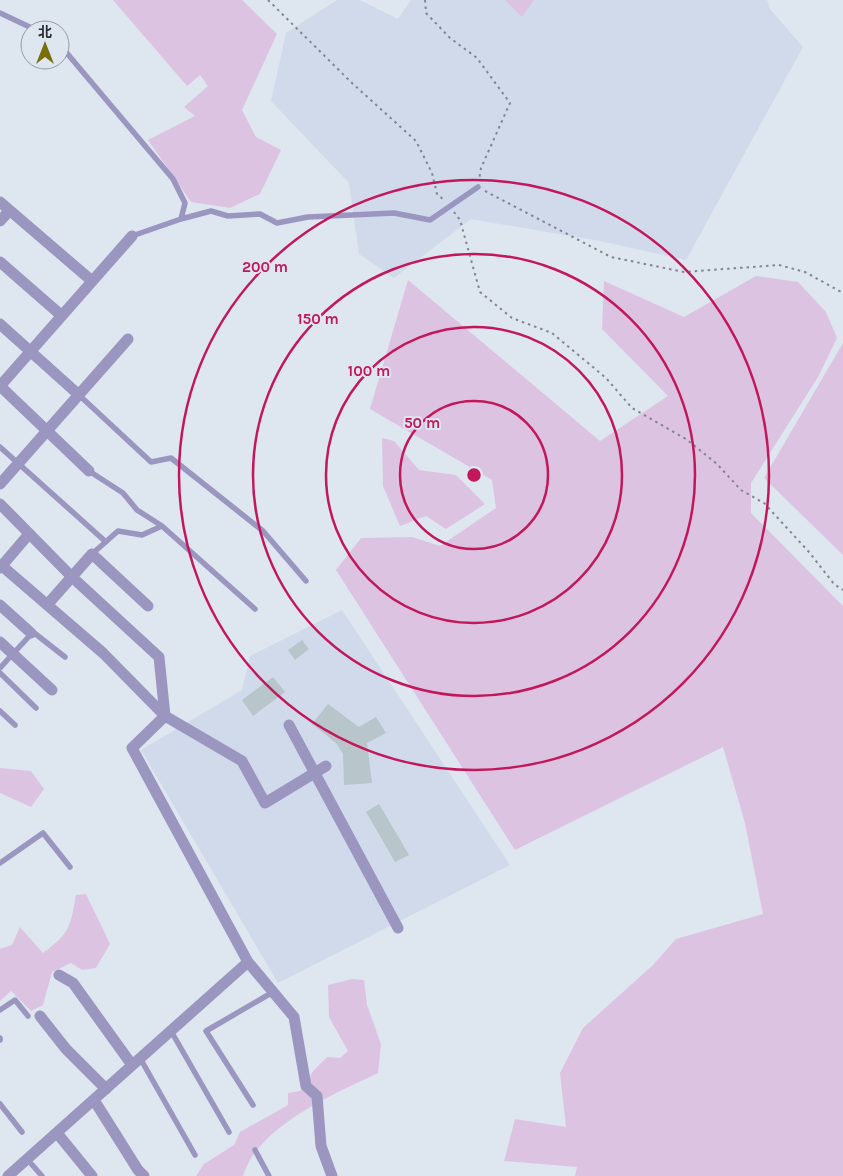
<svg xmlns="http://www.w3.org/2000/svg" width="843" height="1176" viewBox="0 0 843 1176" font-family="Karla,'Noto Sans SC',sans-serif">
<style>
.built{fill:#d0daeb}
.green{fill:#ddc3e2}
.building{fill:#b8c5cb}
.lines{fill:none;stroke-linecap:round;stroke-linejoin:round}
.path{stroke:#80868c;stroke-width:2;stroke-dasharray:2.5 4;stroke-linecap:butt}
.service{stroke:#9a96c0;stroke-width:5.5}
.minor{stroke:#9a96c0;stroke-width:11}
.ring{fill:none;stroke:#c2185b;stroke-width:2.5}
.centre{fill:#c2185b;stroke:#dee6f0;stroke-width:2.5}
.ring-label{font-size:15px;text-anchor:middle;font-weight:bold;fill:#c2185b;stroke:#dee6f0;stroke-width:4;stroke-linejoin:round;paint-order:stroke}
</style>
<rect width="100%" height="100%" fill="#dee6f0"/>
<path class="built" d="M337,0H360L398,19L411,0H767L770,9L803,47L686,260L600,241L471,219L394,278L359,254L349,183L271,101L286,33Z
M342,610L510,865L278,983L141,750L242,690L250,656Z"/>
<path class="green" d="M113,0H242L277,34L242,110L256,137L281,150L260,194L230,208L191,202L148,140L195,116L184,107L208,86L200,75L187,86Z
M505,0H534L522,17Z
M756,276L798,282L826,312L837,338L818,377L751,483V513L843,606V1176H575L577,1167L504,1161L515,1119L566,1127L560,1073L583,1028L653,965L676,939L763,914L745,823L723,747L515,850L336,570L361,538L412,537L440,546L496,508L492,480L370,409L408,280L600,441L668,396L602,329L604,281L684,317Z
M843,343V555L764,478Z
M382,438L394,441L419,470L456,475L485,504L446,529L426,516L400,526L383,486Z
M0,768L31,771L44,789L31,807L0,793Z
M86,894L110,944L96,968L82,970L71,963L52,972L43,1005L31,1011L11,991L0,1001V949L12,945L20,927L43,953C70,933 70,928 76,895Z
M352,979L364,980L367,1005L381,1044L378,1073C334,1094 258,1126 243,1176H196L204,1164L234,1145L240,1132L288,1105V1093L300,1091L314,1070L327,1057L340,1058L348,1051L329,1017L328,985Z"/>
<path class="building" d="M302,640L309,649L295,660L288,650Z
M273,677L285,692L253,716L242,700Z
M328,704L359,727L376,717L386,733L367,743L372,783L344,785L343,754L336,743L312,724Z
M379,804L409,855L395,862L366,812Z"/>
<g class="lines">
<path class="path" d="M268,0L352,83L416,141L432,173L437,194L445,201
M425,0L426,13L450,38L477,58L510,103L481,168L479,180
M485,191L611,257L684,272L779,265L805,272L843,293
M454,212L460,220L480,292L512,318L552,333L606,378L632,408L686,439L717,464L741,490L764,503L809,552L834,584L843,590"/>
<path class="service" d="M0,13L36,30
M60,45L173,179L185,203L181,219L132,236
M181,219L211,211L228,216L260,214L277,223L308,217L394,213L430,220L478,187
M79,395L151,462L171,458L263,531L306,581
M0,447L106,542
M89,471L123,493L137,510L162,526
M92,554L118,531L142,535L162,526L255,609
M0,668L33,632L65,657
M0,673L36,708
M0,711L15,725
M0,863L43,833L70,867
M0,1010L15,1000L28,1016
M171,1031L229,1132
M0,1038V1040
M140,1058L195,1155
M0,1104L22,1132
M253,1105L206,1031L273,992
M255,1150L269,1176
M27,1159L42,1176"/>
<path class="minor" d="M0,202L92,281
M0,221L9,211
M0,262L62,316
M0,324L79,395
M0,386L132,236
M0,386L89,471
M0,484L128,339
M0,504L72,577L159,657L165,716
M2,566L103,653L165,716
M0,568L29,534
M0,605L31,633
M47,605L92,554L148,606
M0,642L52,690
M289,725L398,928
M248,962L294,1017L306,1086L317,1096L321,1146L332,1176
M59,975L73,983L132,1065
M40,1016L66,1049L106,1089
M94,1100L138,1170L144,1176
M57,1133L92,1176
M8,1176L248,962L132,748L165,716L242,761L265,803L326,766"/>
</g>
<g class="ring">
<circle cx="474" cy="475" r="74"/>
<circle cx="474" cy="475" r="148"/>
<circle cx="474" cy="475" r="221"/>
<circle cx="474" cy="475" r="295"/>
</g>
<circle cx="474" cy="475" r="8" class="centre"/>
<g class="ring-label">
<text x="265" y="272">200 m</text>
<text x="318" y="324">150 m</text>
<text x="369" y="376">100 m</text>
<text x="422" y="428">50 m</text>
</g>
<g transform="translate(45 45)"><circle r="24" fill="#dee6f0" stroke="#969ca3"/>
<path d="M0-4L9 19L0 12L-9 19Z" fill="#796e0c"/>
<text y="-8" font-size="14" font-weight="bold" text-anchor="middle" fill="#292c30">北</text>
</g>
</svg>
